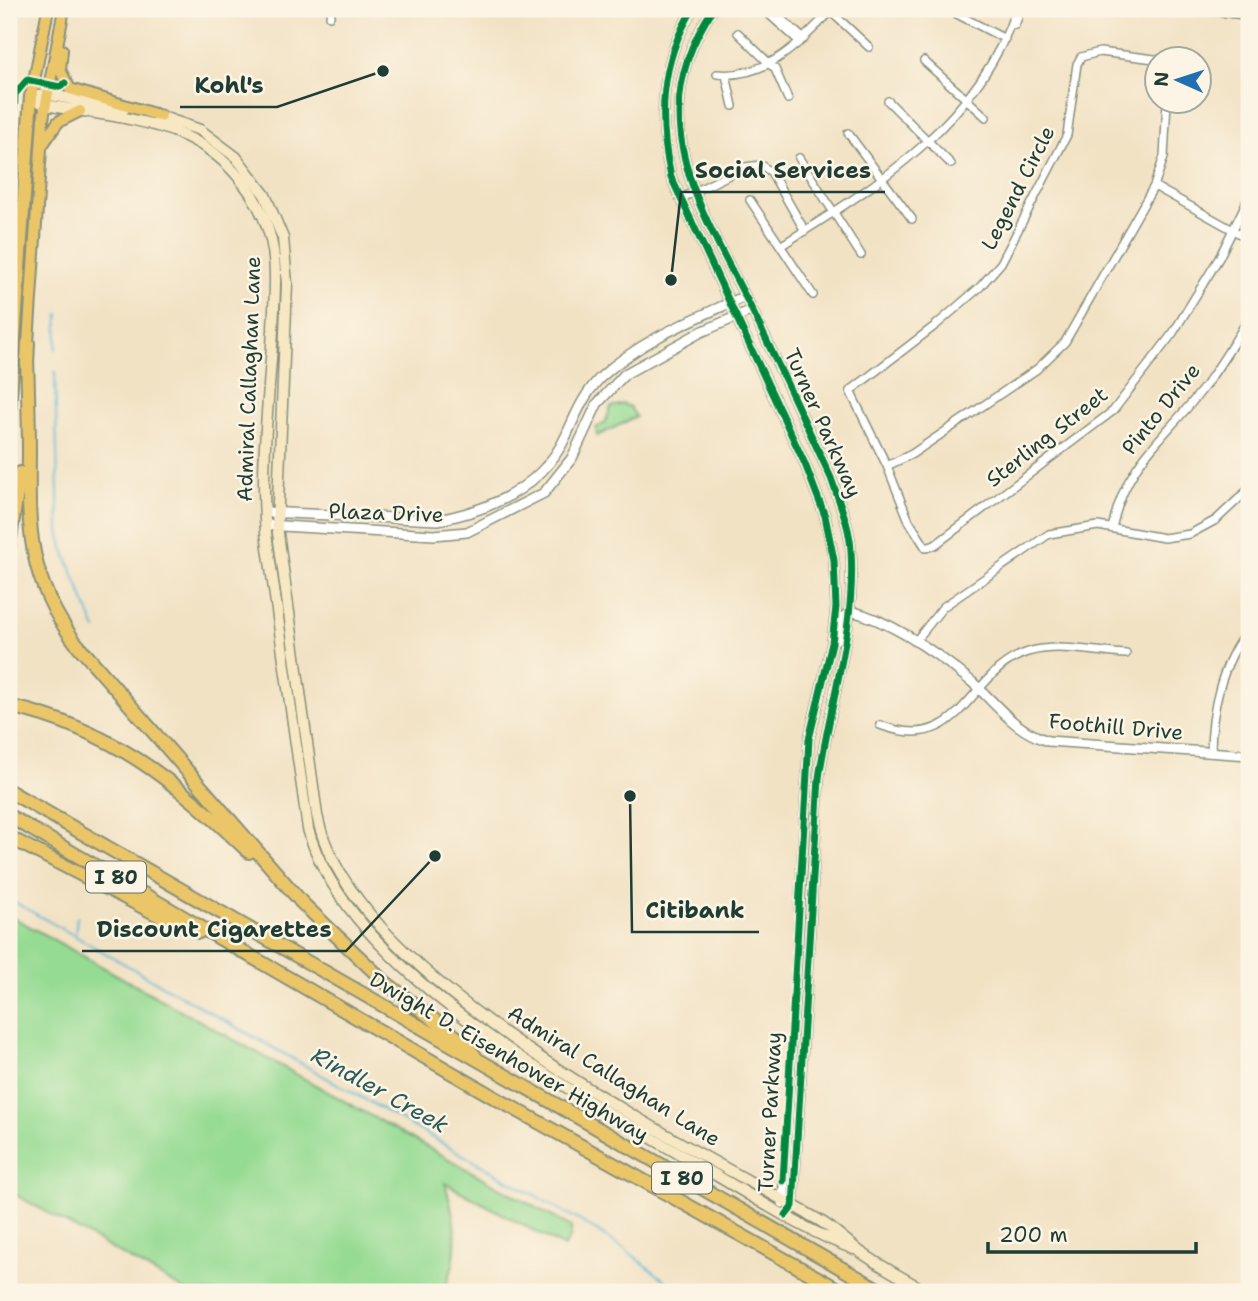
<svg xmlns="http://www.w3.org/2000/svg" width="1258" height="1301" viewBox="0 0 1258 1301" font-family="'Shantell Sans',sans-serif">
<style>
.green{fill:#96db93;stroke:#5a8c64;stroke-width:2}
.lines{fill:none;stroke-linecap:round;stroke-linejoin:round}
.stream{stroke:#54b2d3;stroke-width:2}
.minor-casing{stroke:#88907c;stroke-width:10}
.tertiary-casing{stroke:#88907c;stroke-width:12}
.secondary-casing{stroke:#88907c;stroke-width:13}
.primary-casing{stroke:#88907c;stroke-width:14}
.motorway-casing{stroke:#88907c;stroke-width:16}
.minor{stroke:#fff;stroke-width:7}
.tertiary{stroke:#fff;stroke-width:9}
.secondary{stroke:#f7e8c3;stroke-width:10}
.primary{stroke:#ebc669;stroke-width:10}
.motorway{stroke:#ebc669;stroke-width:12}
.cycleway-casing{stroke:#fcf5e5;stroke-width:11}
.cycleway{stroke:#00873e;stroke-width:7}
.labels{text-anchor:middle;stroke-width:5;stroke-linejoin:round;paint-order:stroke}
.shield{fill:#fcf5e5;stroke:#617469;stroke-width:2}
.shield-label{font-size:19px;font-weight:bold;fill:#1f3d34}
.street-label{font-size:21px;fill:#1f3d34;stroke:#fcf5e5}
.water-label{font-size:23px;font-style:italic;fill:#2c5a5c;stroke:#fcf5e5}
.leader{fill:none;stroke:#1f3d34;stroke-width:2.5}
.callout-dot{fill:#1f3d34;stroke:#fcf5e5;stroke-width:2.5}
.callout-label{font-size:23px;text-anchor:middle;font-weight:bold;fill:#1f3d34;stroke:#fcf5e5;stroke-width:5;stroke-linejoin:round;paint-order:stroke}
</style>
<rect width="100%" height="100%" fill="#fcf5e5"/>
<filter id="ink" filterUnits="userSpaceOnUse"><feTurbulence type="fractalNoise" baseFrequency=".0143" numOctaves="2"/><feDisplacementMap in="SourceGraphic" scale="14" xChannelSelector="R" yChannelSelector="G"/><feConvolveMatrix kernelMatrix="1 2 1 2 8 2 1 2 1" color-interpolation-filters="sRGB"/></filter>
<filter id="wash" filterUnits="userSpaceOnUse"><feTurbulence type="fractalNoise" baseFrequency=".00686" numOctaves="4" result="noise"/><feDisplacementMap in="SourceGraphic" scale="28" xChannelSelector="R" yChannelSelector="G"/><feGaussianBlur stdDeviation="1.57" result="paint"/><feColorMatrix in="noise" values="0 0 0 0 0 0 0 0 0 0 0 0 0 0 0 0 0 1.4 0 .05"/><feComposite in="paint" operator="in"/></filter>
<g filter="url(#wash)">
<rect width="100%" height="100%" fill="#f2e2c4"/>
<path class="green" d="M623,404L630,407L636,417L597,436L596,428L605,423L611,407Z
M9,915L571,1227V1236L564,1247L445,1183C456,1221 462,1255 443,1292H188L9,1191Z"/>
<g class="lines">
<path class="stream" d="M56,349L59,314
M55,372L59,531L63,548L96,630
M9,899L75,936
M77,917L75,936L584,1223L626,1250L680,1292"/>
</g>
</g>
<g filter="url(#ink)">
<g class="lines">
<g class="minor-casing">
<path id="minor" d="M763,9L800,42
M770,9L804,39
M828,9L869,47
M951,11L1005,39
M330,16L332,9
M1015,25L1021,9
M738,33L775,69L788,99
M1162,60L1100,52L1081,57L1077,64L1067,135L1001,263L980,287L936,325L850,391L887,466L909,521L926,548L935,545L1113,411L1173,333L1219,258L1249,197
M924,61L986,117
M717,74C768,79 800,42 833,9
M726,75L733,106
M888,101L951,164
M848,133L912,219
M799,158L861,255
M1154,186L1249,239
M680,199L745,167L761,165L771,172L805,231
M750,200L813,295
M782,245C877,186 980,121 1016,9
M887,466L912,454L1037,369L1065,342L1154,186L1164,157L1167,102
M1112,528C1126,462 1163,440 1202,390C1219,368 1234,342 1249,318
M915,642L943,607L1049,534L1098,526L1164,538L1190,534L1216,520L1249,489
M880,725C964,757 968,670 1028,652C1058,643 1096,652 1126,654
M1211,753C1211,711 1222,661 1249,629"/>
</g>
<g class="tertiary-casing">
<path id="tertiary" d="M693,9C660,61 658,118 671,177L805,464L825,516L834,560L836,607L832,643L809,739L783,1203
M713,9C692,41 679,73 679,113C679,183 722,249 752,310C779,366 805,422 831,478C839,502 850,526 851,551C856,629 830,701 819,778L793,1206L789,1211
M265,512L438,520C491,510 542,488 566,436C576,414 584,394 601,377C642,339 695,319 745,296
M265,525L434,535L467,532L544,493L572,458L597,404L625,374L701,332L752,310
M832,643L840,635L842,618L851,611C894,622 937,653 972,682C998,705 1013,730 1048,741L1249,755"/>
</g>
<g class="secondary-casing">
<path id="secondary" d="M1205,9L1249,14
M31,96L46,94L124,109
M31,96L45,105C90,113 143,117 185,136C227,155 260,195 271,240C278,269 274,300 273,330C269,397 260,466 266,533L308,829C347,971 579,1096 700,1166C750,1194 800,1229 854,1249
M156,115L200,130L236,157L265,195L283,238L287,284L277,526L317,815C349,979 679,1140 817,1219C833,1228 845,1240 859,1251C880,1266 905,1279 927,1292"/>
</g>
<g class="primary-casing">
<path id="primary" d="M62,50L60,70L70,89L161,116
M31,96L48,9
M41,147L58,122L80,111
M28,343L43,119L64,9"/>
</g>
<g class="motorway-casing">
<path id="motorway" d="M27,357C28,389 29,422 29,454C28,529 28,579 75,642L304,905
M27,364L28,343
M9,412L31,96
M9,545L20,473
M9,706C112,729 175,781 249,852
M9,791L883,1292
M9,816L497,1099L843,1292
M9,837L160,916L199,932
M300,901L385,982L464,1043L475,1056"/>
</g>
<use href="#minor" class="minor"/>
<use href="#tertiary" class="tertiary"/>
<use href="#secondary" class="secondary"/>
<use href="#primary" class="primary"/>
<use href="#motorway" class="motorway"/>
<g class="cycleway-casing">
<path id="cycleway" d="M693,9C660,61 658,118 671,177L805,464L825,516L834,560L836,607L832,643L809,739L783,1181
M713,9C692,41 679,73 679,113C679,183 722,249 752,310C779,366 805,422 831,478C839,502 850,526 851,551C856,629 830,701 819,778L793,1206L786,1215
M9,277L15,94L27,80L60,87L65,83"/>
</g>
<use href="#cycleway" class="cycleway"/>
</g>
</g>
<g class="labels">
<g class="shield">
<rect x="86" y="861.5" width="60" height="31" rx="5"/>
<rect x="652" y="1162.5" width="60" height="31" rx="5"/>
</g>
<g class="shield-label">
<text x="116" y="884">I 80</text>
<text x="682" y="1185">I 80</text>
</g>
<g class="street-label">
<text transform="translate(1018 188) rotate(-63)" y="7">Legend Circle</text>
<text transform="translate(249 379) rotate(-88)" y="7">Admiral Callaghan Lane</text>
<text transform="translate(1161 409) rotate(-51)" y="7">Pinto Drive</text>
<text transform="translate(823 423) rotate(66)" y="7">Turner Parkway</text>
<text transform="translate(1047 437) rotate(-38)" y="7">Sterling Street</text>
<text transform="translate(386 513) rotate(2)" y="7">Plaza Drive</text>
<text transform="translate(1116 727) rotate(5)" y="7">Foothill Drive</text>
<text transform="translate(509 1057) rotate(30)" y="7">Dwight D. Eisenhower Highway</text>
<text transform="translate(614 1076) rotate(32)" y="7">Admiral Callaghan Lane</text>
<text transform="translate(770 1112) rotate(-87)" y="7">Turner Parkway</text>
</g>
<g class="water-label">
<text transform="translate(380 1090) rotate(29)" y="8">Rindler Creek</text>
</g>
</g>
<path class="leader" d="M383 71L277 107H180M671 280L681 192H885M630 796L632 932H759M435 856L346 951H82"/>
<g class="callout-dot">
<circle cx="383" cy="71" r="7"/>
<circle cx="671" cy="280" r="7"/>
<circle cx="630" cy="796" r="7"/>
<circle cx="435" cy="856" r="7"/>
</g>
<g class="callout-label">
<text x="229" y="93">Kohl's</text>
<text x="783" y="178">Social Services</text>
<text x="695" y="918">Citibank</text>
<text x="214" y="937">Discount Cigarettes</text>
</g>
<rect width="1258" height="1301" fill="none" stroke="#fcf5e5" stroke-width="35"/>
<g transform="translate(1178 80) rotate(273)"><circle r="33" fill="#fcf5e5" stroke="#a4ab9e" stroke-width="2"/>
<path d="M0-5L12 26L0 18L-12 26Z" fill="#1f6fb2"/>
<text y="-10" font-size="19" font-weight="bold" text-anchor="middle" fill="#1f3d34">N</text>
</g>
<path d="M988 1242v10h208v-10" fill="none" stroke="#1f3d34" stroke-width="3.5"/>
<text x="999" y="1242" font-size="21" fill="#1f3d34" stroke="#fcf5e5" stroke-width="5" paint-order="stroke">200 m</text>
</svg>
